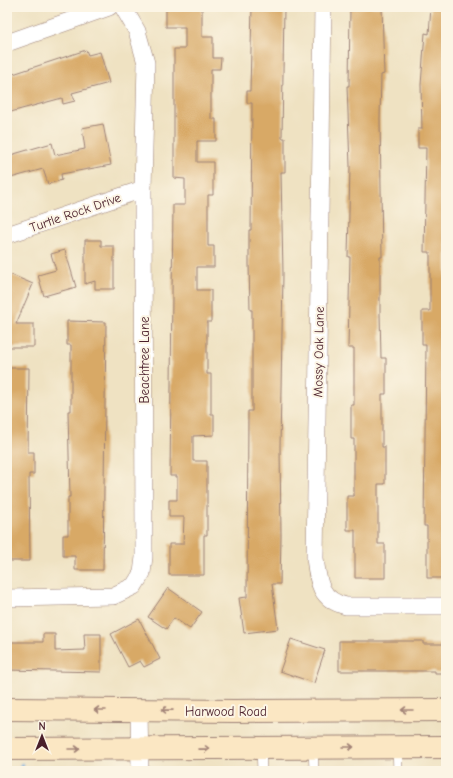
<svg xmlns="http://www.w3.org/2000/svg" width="453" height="778" viewBox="0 0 453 778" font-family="'Comic Neue',sans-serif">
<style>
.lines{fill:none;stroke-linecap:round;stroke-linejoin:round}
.stream{stroke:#6ba9dd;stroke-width:4.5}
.building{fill:#d8a966}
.lane-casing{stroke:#9c8076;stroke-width:10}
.street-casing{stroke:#9c8076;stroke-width:18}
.secondary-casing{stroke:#9c8076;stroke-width:24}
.lane{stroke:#fff;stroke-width:9}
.street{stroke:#fff;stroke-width:17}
.secondary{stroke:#fbe7c3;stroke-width:22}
.oneway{stroke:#a28377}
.labels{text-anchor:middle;stroke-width:4;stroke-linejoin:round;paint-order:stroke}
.street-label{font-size:13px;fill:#4a1f2b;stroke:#fcf5e5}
</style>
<rect width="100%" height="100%" fill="#fcf5e5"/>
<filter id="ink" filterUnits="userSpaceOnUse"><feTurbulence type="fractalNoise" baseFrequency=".025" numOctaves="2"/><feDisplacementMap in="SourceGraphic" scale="8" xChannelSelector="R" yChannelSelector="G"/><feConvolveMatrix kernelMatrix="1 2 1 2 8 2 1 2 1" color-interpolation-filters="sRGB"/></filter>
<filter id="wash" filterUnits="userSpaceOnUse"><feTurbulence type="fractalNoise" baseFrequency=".012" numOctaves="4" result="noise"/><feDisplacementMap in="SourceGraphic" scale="16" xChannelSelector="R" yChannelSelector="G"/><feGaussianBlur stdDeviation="0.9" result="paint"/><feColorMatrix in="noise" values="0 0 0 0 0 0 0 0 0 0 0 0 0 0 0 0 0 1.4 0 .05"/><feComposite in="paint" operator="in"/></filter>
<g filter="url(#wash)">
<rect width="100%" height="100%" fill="#efe2c2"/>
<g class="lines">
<path class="stream" d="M20,771L22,765"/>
</g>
<g id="blocks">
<path class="building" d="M166,7H202V37H213V58H221L220,69H211V119H216V141H197V162H213V195H208V246H214V267H197V290H211V322H207V374H211V414H214V435L193,436V461H207V535H204V575H169V544H183L184,517H169V500H177V476H170L173,205H185V179L174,178V49H185V27H166Z
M252,7H284L282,138H285V172H281L283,274L280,447L281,536L280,584H272L278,629L244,633L239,598L247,597L248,411H252V310H250L249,264V230H251L252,103H247V91H250Z
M350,7H382L384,74L381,75L380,119L382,257H380V313L381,358H386V394H382V447H385V484H378V544H385V578H355V530H347V496H354V439H351V405H354V348H348L350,257H348L350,166L347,86H349Z
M431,7H446V578H427V526H424L426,345H422V311H430V252H424L426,148H418V129H422L421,85L425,33L429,34Z
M86,50L88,55L100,52L109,83L72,93L75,101L63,104L62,98L7,113V76Z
M103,124L111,165L61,174L62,180L48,184L43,169L7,179V156L52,143L55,155L85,149L82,128Z
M85,240H101V246H114V289H95V281L85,284Z
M65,250L76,287L44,296L38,275L56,270L51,254Z
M7,273L33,284L16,324H34V347H7Z
M67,321L106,322L103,570H75V556H63V535H68V497H70L68,411H71V345H67Z
M7,368H29L28,452H34V474H29L30,561H7Z
M168,588L202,612L190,629L174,618L166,629L148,617Z
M139,619L160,659L144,667L140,661L128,667L111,634Z
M43,634H55V651L85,650L84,634H101V672L7,670V642H43Z
M291,639L325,650L314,683L280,671Z
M339,641H423V644H446V673H435V671H339Z"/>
</g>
</g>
<g filter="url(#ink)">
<use href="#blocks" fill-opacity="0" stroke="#9c8076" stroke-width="1"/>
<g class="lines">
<g class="lane-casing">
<path id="lane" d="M397,747L398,771
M261,748L262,771
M313,748L314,771"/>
</g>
<g class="street-casing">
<path id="street" d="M323,7L315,558C318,582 320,600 346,606H446
M7,43L109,7
M7,235L143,189
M7,598L113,596L134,586L142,573L144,557L143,189L146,63L137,31L123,7
M139,710L140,771"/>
</g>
<g class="secondary-casing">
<path id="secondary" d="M7,709L234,711L446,710
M7,749L446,747"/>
</g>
<use href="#lane" class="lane"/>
<use href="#street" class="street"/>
<use href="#secondary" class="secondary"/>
</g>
<defs><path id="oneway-shaft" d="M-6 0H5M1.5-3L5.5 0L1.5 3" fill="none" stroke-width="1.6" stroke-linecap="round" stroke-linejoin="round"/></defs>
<g class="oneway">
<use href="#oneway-shaft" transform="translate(100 710) rotate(-180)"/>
<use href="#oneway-shaft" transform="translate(167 710) rotate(-179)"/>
<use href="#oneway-shaft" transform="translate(407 710) rotate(180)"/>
<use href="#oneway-shaft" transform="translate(348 747)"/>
<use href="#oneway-shaft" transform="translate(74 749)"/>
<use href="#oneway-shaft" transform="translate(204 749) rotate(-1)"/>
</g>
</g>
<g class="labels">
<g class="street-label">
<text transform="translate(75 212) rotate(-19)" y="5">Turtle Rock Drive</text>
<text transform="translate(318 352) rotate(-89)" y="5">Mossy Oak Lane</text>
<text transform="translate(144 360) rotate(-90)" y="5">Beachtree Lane</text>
<text x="226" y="716">Harwood Road</text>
</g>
</g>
<rect width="453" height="778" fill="none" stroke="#fcf5e5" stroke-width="24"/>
<g transform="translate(42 736)" stroke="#fcf5e5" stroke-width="3" paint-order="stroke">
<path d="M0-3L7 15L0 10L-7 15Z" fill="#4a1f2b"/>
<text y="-6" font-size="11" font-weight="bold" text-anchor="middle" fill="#4a1f2b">N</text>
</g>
</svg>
